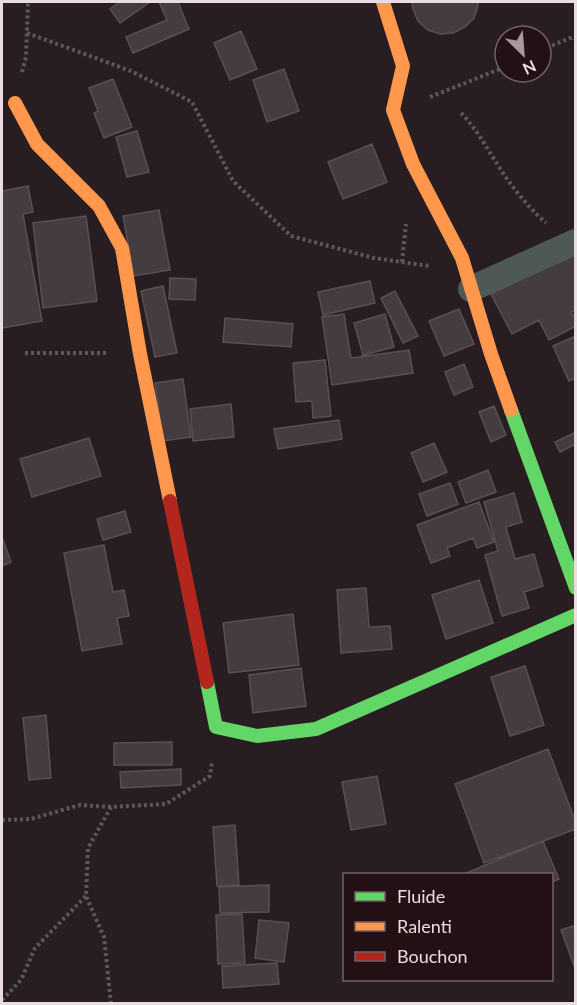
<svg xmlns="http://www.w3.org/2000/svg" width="577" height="1005" viewBox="0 0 577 1005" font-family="Lato,sans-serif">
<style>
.building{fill:#443c3e;stroke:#595052;stroke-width:1.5}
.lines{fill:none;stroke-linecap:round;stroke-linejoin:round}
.path{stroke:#595959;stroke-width:4;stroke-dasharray:3 3;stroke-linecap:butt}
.street{stroke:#4e5855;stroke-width:26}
.fast{stroke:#63d668;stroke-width:14}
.slow{stroke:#ff974d;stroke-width:14}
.jam{stroke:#b3261e;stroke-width:14}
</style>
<rect width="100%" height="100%" fill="#281d20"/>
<path class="building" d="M120,2H150L120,23L110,9Z
M159,2H178L189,29L133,53L126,37L167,20Z
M412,2H478V6L474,18L465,27L453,33L440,34L428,30L418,21L413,9Z
M241,31L257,69L230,80L214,43Z
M284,69L299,111L267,122L253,80Z
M113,79L132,127L104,138L94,113L98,111L89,88Z
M137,131L149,172L127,177L116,137Z
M372,144L387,182L343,199L328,162Z
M28,186L33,212L23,214L42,321L2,328V191Z
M159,210L170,270L134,276L123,216Z
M86,216L97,301L43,308L33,223Z
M576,250V309L571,312L576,320V326L549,340L539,320L512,334L491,294Z
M170,278L196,279L195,300L169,299Z
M370,281L375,303L323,315L318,292Z
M163,286L177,353L155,357L141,291Z
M395,291L418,336L403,343L381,298Z
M459,309L474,344L444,356L429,321Z
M344,314L351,358L409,350L413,373L332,385L322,317Z
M385,314L394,347L363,355L354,323Z
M225,318L293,324L291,347L223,342Z
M576,336V378L569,381L553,346Z
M325,360L331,416L313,418L312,401L296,402L293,363Z
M464,364L473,387L454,395L445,372Z
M183,379L191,437L163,441L155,383Z
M231,404L234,437L193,441L190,409Z
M494,406L506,435L491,442L479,412Z
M339,420L342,439L278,449L274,429Z
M576,432V444L560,452L555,442Z
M89,438L101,476L32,497L20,459Z
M434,443L447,472L423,482L411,453Z
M488,470L496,492L466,503L458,482Z
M450,483L458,504L427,516L419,494Z
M514,493L522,522L506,527L515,559L534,554L543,586L524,592L529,608L502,616L485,555L498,551L484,502Z
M479,502L494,542L477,548L473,538L447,548L450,556L431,563L417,525Z
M125,511L131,532L103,540L97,519Z
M2,537L11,562L2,566Z
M104,545L113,592L124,590L129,616L117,618L122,644L82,651L64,553Z
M479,580L493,623L446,639L432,595Z
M366,588L369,627L390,626L392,649L341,653L337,590Z
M293,614L299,665L229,673L223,623Z
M525,666L544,725L510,736L491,677Z
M301,668L306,706L253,713L249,675Z
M46,715L51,778L29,780L23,718Z
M172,742V765H114V743Z
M548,749L576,823V829L484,863L455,784Z
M181,769V785L121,788L120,772Z
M377,776L386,824L351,830L342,782Z
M235,825L239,885L217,886L213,827Z
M543,841L559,879L552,882V874H464Z
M269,885V912L220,913L219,887Z
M242,914L245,963L218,964L216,915Z
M259,920L289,923L284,962L255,958Z
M576,925V971L561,930Z
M277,963L279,984L223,988L222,966Z"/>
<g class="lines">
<path class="path" d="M27,33L131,71L192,102L233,181L291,236L374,258L429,266
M541,50L573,37L576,39
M22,72L26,57L28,2
M430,97L505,67
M461,113C475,127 485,145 496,162C510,185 526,205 546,223
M402,262L406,224
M25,353H106
M111,807L88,848L86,896L104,937L111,1004
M2,820L31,819L80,805L111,807L166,804L210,776L212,761
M2,1000L21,980L35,948L86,896"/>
<path class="street" d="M471,289L575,242"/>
<path class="fast" d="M511,410L576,588
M207,682L216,727L257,736L316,729L576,615"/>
<path class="slow" d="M383,2L403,66L393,110L413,164L462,258L491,354L511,410
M15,103L37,144L99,206L122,248L140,354L170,501"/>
<path class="jam" d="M170,501L207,682"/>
</g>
<rect width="577" height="1005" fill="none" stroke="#eadcdf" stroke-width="6"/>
<rect x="343" y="873" width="210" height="108" fill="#221014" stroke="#726265" stroke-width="1.5"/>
<rect x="355" y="892" width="30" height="9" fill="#63d668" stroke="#726265" stroke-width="1.5"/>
<text x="397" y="903" font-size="18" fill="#eadcdf">Fluide</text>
<rect x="355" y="922" width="30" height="9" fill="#ff974d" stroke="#726265" stroke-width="1.5"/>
<text x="397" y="933" font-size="18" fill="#eadcdf">Ralenti</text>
<rect x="355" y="952" width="30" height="9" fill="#b3261e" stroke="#726265" stroke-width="1.5"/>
<text x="397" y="963" font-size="18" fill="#eadcdf">Bouchon</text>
<g transform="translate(523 54) rotate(155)"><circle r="28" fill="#221014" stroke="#726265" stroke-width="1.5"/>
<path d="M0-4.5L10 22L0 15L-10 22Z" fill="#a6999c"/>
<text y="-9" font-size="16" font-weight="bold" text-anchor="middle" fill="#eadcdf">N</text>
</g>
</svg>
